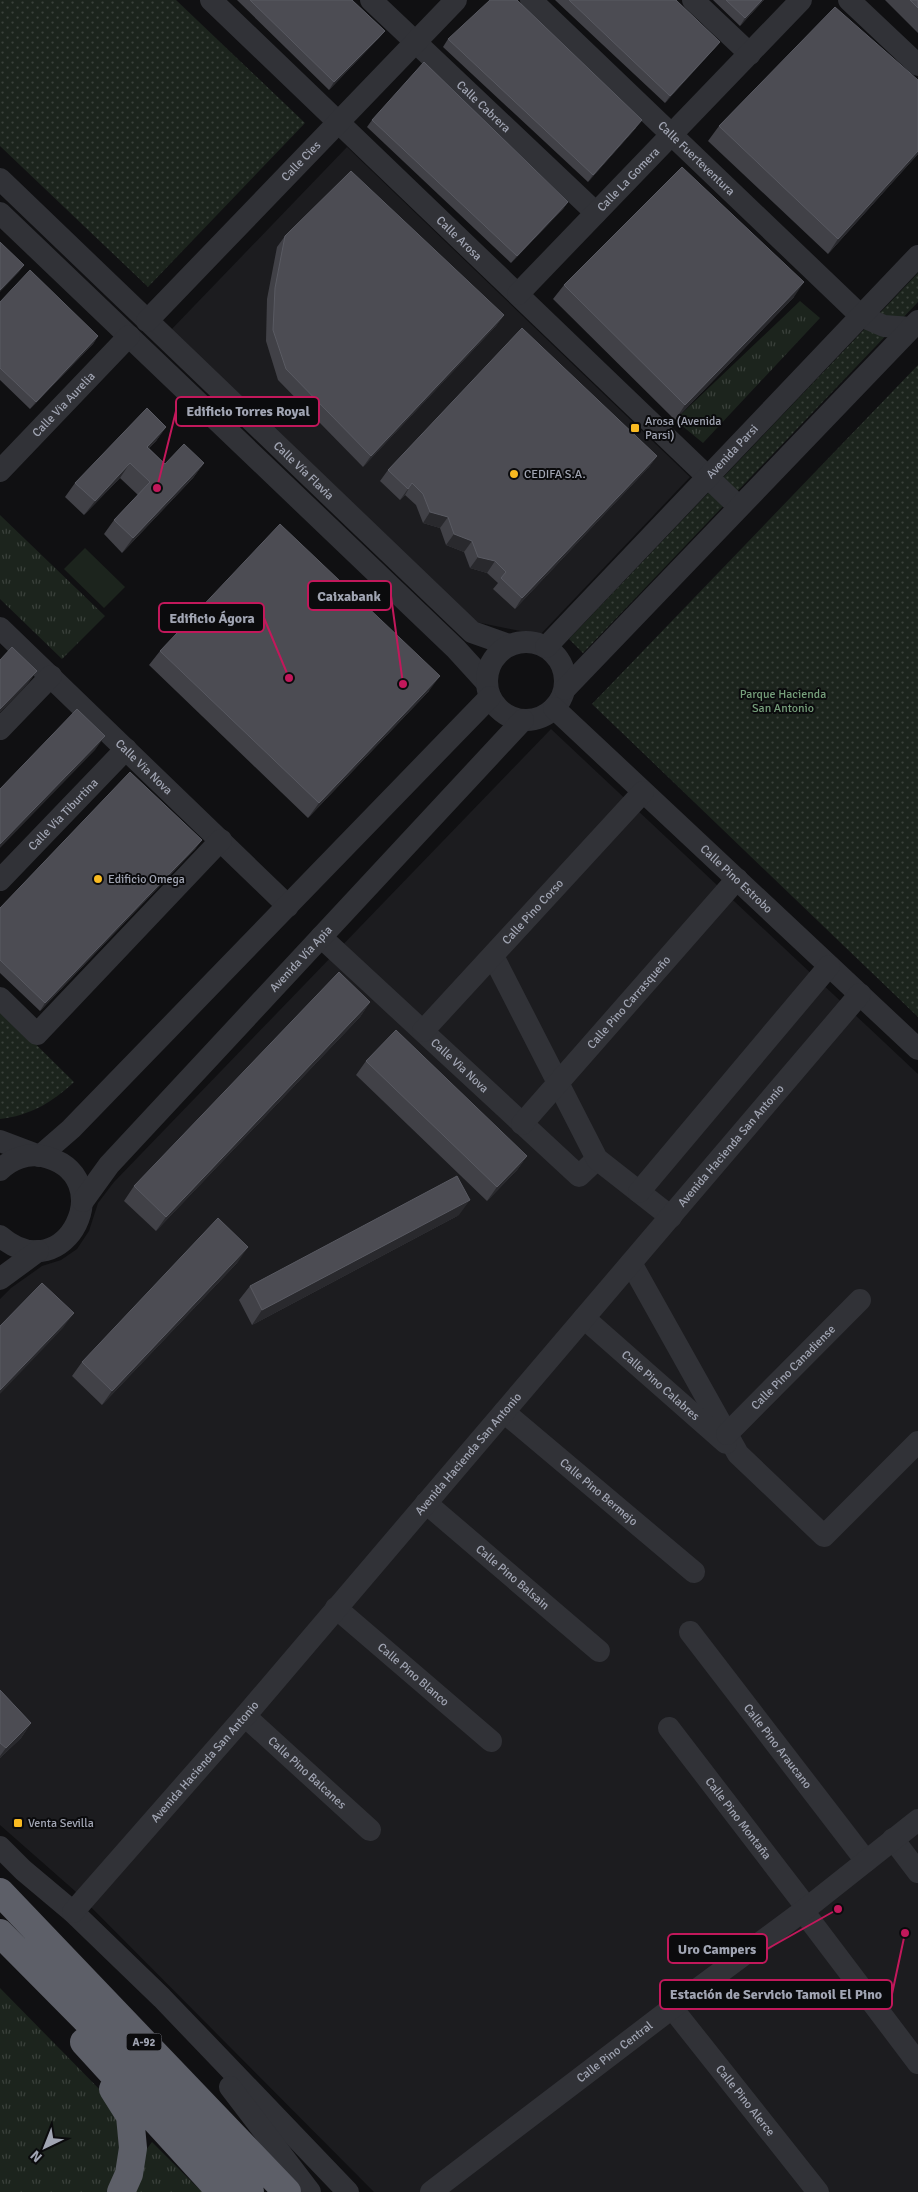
<svg xmlns="http://www.w3.org/2000/svg" width="918" height="2192" viewBox="0 0 918 2192" font-family="Signika,sans-serif">
<style>
.built{fill:#1c1c1f}
.grass{fill:url(#grass-tufts)}
.park{fill:url(#park-dots)}
.garden{fill:#1c241d}
.lines{fill:none;stroke-linecap:round;stroke-linejoin:round}
.minor{stroke:#313237;stroke-width:22}
.highway{stroke:#5d5f68;stroke-width:28}
.wall{fill:#414147}
.shaded-wall{fill:#29292d}
.building{fill:#4c4c53;stroke:#595a62}
.poi-dot{fill:#f9ba21;stroke:#0b0b0d;stroke-width:2}
.labels{text-anchor:middle;stroke-width:4;stroke-linejoin:round;paint-order:stroke}
.shield{fill:#0b0b0d;stroke:#747781;stroke-width:1}
.shield-label{font-size:11px;font-weight:bold;fill:#a1a5b3}
.street-label{font-size:12px;fill:#a1a5b3;stroke:#0b0b0d}
.poi-label{font-size:12px;fill:#a1a5b3;stroke:#0b0b0d;text-anchor:start}
.park-label{font-size:12px;fill:#769f7b;stroke:#0b0b0d}
.leader{fill:none;stroke:#c2185b;stroke-width:2}
.callout-dot{fill:#c2185b;stroke:#0b0b0d;stroke-width:2}
.callout{fill:#0b0b0d;stroke:#c2185b;stroke-width:2}
.callout-label{font-size:14px;text-anchor:middle;font-weight:bold;fill:#a1a5b3}
</style>
<defs>
<pattern id="grass-tufts" width="24" height="20" patternUnits="userSpaceOnUse" patternTransform="scale(1.25)"><rect width="24" height="20" fill="#1c241d"/><path d="M3 7l-1-3M5 7V3M7 7l1-3M15 17l-1-3M17 17v-4M19 17l1-3" fill="none" stroke="#3a413b"/></pattern>
<pattern id="park-dots" width="8" height="8" patternUnits="userSpaceOnUse" patternTransform="scale(1.25)"><rect width="8" height="8" fill="#1c241d"/><path d="M2 2h.1M6 6h.1" fill="none" stroke="#3a413b" stroke-width="1.8" stroke-linecap="round"/></pattern>
</defs>
<rect width="100%" height="100%" fill="#101012"/>
<path class="built" d="M347,147L690,477L540,635L471,621L169,332Z
M551,729L918,1074V2192H374L75,1891L0,1825V1299L11,1288L42,1266L61,1260L77,1249L89,1231L98,1203L114,1182Z"/>
<path class="grass" d="M800,301L820,318L703,443L675,420Z
M0,515L105,616L62,659L0,599Z
M0,1988L107,2097L119,2124L120,2164L109,2192H0Z
M152,2142L198,2188L204,2192H134L146,2150Z"/>
<path class="park" d="M0,0H176L305,123L148,287L0,146Z
M918,273V302L583,653L569,639Z
M918,365V1017L592,704Z
M0,1009L74,1082C53,1102 29,1116 0,1119Z"/>
<path class="garden" d="M85,548L125,587L104,608L64,569Z"/>
<g class="lines">
<g class="minor">
<path id="s1" d="M211,0L739,507"/>
<path id="s2" d="M371,0L596,213"/>
<path id="s3" d="M531,0L861,316L884,326L911,328"/>
<path d="M693,0L750,54"/>
<path d="M849,0L918,65"/>
<path id="s4" d="M0,179L472,632L509,645"/>
<path d="M0,213L456,649L487,683"/>
<path id="s5" d="M518,294L801,0"/>
<path id="s6" d="M147,321L456,0"/>
<path id="s7" d="M0,471L129,336"/>
<path id="s8" d="M0,628L288,906"/>
<circle cx="526" cy="681" r="39"/>
<path id="s9" d="M546,647L918,256"/>
<path d="M565,689L918,321"/>
<path id="s10" d="M554,708L918,1049"/>
<path d="M0,729L51,676"/>
<path id="s11" d="M0,880L126,749"/>
<path id="s12" d="M321,937L579,1176L597,1159"/>
<path d="M493,956L597,1159L671,1217"/>
<path d="M0,998L37,1034L221,840"/>
<path id="s13" d="M423,1031L643,792"/>
<path id="s14" d="M522,1124L737,879"/>
<path d="M0,1141L37,1155"/>
<path d="M40,1156L71,1129L490,697"/>
<path d="M0,1170C11,1159 27,1153 42,1156C123,1174 66,1293 0,1236"/>
<path d="M639,1192L829,966"/>
<path id="s15" d="M83,1201L109,1165L523,720"/>
<path d="M631,1263L738,1454L824,1536L918,1442"/>
<path d="M0,1279L38,1251"/>
<path id="s16" d="M584,1318L726,1443"/>
<path id="s17" d="M504,1412L694,1572"/>
<path id="s18" d="M727,1434L860,1300"/>
<path id="s19" d="M426,1503L599,1651"/>
<path id="s20" d="M336,1608L491,1741"/>
<path id="s21" d="M690,1632L866,1861"/>
<path id="s22" d="M245,1716L370,1830"/>
<path id="s23" d="M669,1728L807,1908"/>
<path d="M893,1839L918,1872"/>
<path d="M0,1847L23,1870L73,1912L162,1998L348,2192"/>
<path d="M803,1911L918,2063"/>
<path id="s24" d="M73,1912L245,1716L860,994"/>
<path id="s25" d="M672,2008L818,2192"/>
<path d="M230,2087L310,2192"/>
<path id="s26" d="M431,2192L672,2008L807,1908L918,1820"/>
</g>
<path class="highway" d="M0,1892L287,2192
M0,1933L185,2120L250,2192
M84,2042L221,2192
M113,2089L130,2116L133,2148L129,2174L121,2192"/>
</g>
<path class="wall" d="M237,0H352L385,31L379,38L329,90Z
M555,0H676L720,42L714,49L665,103Z
M713,0H764L740,26Z
M885,0H918V33Z
M448,39L636,128L588,182L443,47Z
M372,120L568,202L563,209L511,263L367,127Z
M719,126L918,154L828,254L708,141Z
M285,236L504,315L496,326L363,467L278,380L266,341L267,299L277,247Z
M564,285L794,297L675,420L553,299Z
M0,302L98,336L93,344L30,409L0,380Z
M166,427L156,441L149,448L165,464L204,463L193,478L122,553L104,534L114,520L138,495L120,478L84,515L65,497L75,483Z
M657,456L649,467L515,609L493,589L498,583L487,573L470,568L464,552L446,545L440,528L423,523L416,505L405,495L400,500L380,481L388,470Z
M160,651L429,691L308,818L149,665Z
M196,848L40,1011L0,973V908Z
M370,1002L360,1017L156,1231L124,1201L134,1186Z
M366,1061L527,1156L517,1170L487,1201L356,1075Z
M459,1215L252,1325L239,1300L250,1286Z
M238,1262L102,1405L72,1376L82,1362Z
M0,1690L31,1723L21,1738L0,1758Z"/>
<path class="shaded-wall" d="M762,0H764L740,26L745,18Z
M385,31L379,38L329,90L334,82Z
M720,42L714,49L665,103L670,96Z
M642,120L636,128L588,182L593,175Z
M918,151V154L828,254L838,239Z
M568,202L563,209L511,263L517,256Z
M24,265L19,272L0,292V290Z
M804,282L794,297L675,420L685,405Z
M504,315L496,326L363,467L371,456Z
M98,336L93,344L30,409L36,402Z
M166,427L156,441L137,461L147,447Z
M657,456L649,467L515,609L522,598Z
M130,463L120,478L84,515L95,501Z
M204,463L193,478L122,553L133,538Z
M412,483L405,495L400,500L408,489Z
M430,512L448,517L440,528L423,523Z
M454,534L472,541L464,552L446,545Z
M478,557L495,561L487,573L470,568Z
M37,671L27,685L0,713V709Z
M440,676L429,691L308,818L319,803Z
M105,736L95,750L0,848V844Z
M202,840L196,848L40,1011L45,1003Z
M370,1002L360,1017L156,1231L166,1217Z
M527,1156L517,1170L487,1201L497,1187Z
M470,1200L459,1215L252,1325L262,1310Z
M248,1247L238,1262L102,1405L112,1391Z
M74,1313L63,1328L0,1394V1390Z
M31,1723L21,1738L0,1758V1756L6,1748Z"/>
<path class="building" d="M250,0H352L385,31L334,82Z
M490,0H517L642,120L593,175L448,39Z
M569,0H676L720,42L670,96Z
M726,0H762L745,18Z
M910,0H918V8Z
M835,7L918,80V151L838,239L719,126Z
M424,62L568,202L517,256L372,120Z
M682,167L804,282L685,405L564,285Z
M351,171L504,315L371,456L286,369L273,330L275,288L285,236Z
M0,242L24,265L0,290Z
M30,270L98,336L36,402L0,368V302Z
M522,328L657,456L522,598L501,578L506,572L495,561L478,557L472,541L454,534L448,517L430,512L423,494L412,483L408,489L388,470Z
M147,408L166,427L147,447L165,464L184,444L204,463L133,538L114,520L150,482L130,463L95,501L75,483Z
M280,524L440,676L319,803L160,651Z
M12,647L37,671L0,709V660Z
M77,709L105,736L0,844V789Z
M130,772L202,840L45,1003L0,960V908Z
M339,972L370,1002L166,1217L134,1186Z
M396,1030L527,1156L497,1187L366,1061Z
M457,1176L470,1200L262,1310L250,1286Z
M218,1218L248,1247L112,1391L82,1362Z
M42,1283L74,1313L0,1390V1326Z
M0,1690L31,1723L6,1748L0,1743Z"/>
<g class="poi-dot">
<rect x="630" y="423" width="10" height="10" rx="2.5"/>
<circle cx="514" cy="474" r="5"/>
<circle cx="98" cy="879" r="5"/>
<rect x="13" y="1818" width="10" height="10" rx="2.5"/>
</g>
<g class="labels">
<rect class="shield" x="126.5" y="2033.5" width="35" height="17" rx="4"/>
<g class="shield-label">
<text x="144" y="2046">A-92</text>
</g>
<g class="street-label">
<text dy="4" stroke="none"><textPath href="#s2" startOffset="155">Calle Cabrera</textPath></text>
<text dy="4" stroke="none"><textPath href="#s3" startOffset="229">Calle Fuerteventura</textPath></text>
<text dy="4" stroke="none"><textPath href="#s6" startOffset="222">Calle Cies</textPath></text>
<text dy="4" stroke="none"><textPath href="#s5" startOffset="159">Calle La Gomera</textPath></text>
<text dy="4" stroke="none"><textPath href="#s1" startOffset="344">Calle Arosa</textPath></text>
<text dy="4" stroke="none"><textPath href="#s7" startOffset="92">Calle Via Aurelia</textPath></text>
<text dy="4" stroke="none"><textPath href="#s9" startOffset="270">Avenida Parsi</textPath></text>
<text dy="4" stroke="none"><textPath href="#s4" startOffset="421">Calle Vía Flavia</textPath></text>
<text dy="4" stroke="none"><textPath href="#s8" startOffset="200">Calle Via Nova</textPath></text>
<text dy="4" stroke="none"><textPath href="#s11" startOffset="91">Calle Via Tiburtina</textPath></text>
<text dy="4" stroke="none"><textPath href="#s10" startOffset="250">Calle Pino Estrobo</textPath></text>
<text dy="4" stroke="none"><textPath href="#s13" startOffset="162">Calle Pino Corso</textPath></text>
<text dy="4" stroke="none"><textPath href="#s15" startOffset="326">Avenida Vía Apia</textPath></text>
<text dy="4" stroke="none"><textPath href="#s14" startOffset="162">Calle Pino Carrasqueño</textPath></text>
<text dy="4" stroke="none"><textPath href="#s12" startOffset="189">Calle Via Nova</textPath></text>
<text dy="4" stroke="none"><textPath href="#s24" startOffset="1010">Avenida Hacienda San Antonio</textPath></text>
<text dy="4" stroke="none"><textPath href="#s18" startOffset="94">Calle Pino Canadiense</textPath></text>
<text dy="4" stroke="none"><textPath href="#s16" startOffset="102">Calle Pino Calabres</textPath></text>
<text dy="4" stroke="none"><textPath href="#s24" startOffset="605">Avenida Hacienda San Antonio</textPath></text>
<text dy="4" stroke="none"><textPath href="#s17" startOffset="124">Calle Pino Bermejo</textPath></text>
<text dy="4" stroke="none"><textPath href="#s19" startOffset="114">Calle Pino Balsain</textPath></text>
<text dy="4" stroke="none"><textPath href="#s20" startOffset="102">Calle Pino Blanco</textPath></text>
<text dy="4" stroke="none"><textPath href="#s21" startOffset="144">Calle Pino Araucano</textPath></text>
<text dy="4" stroke="none"><textPath href="#s24" startOffset="200">Avenida Hacienda San Antonio</textPath></text>
<text dy="4" stroke="none"><textPath href="#s22" startOffset="84">Calle Pino Balcanes</textPath></text>
<text dy="4" stroke="none"><textPath href="#s23" startOffset="114">Calle Pino Montaña</textPath></text>
<text dy="4" stroke="none"><textPath href="#s26" startOffset="231">Calle Pino Central</textPath></text>
<text dy="4" stroke="none"><textPath href="#s25" startOffset="118">Calle Pino Alerce</textPath></text>
</g>
<g class="poi-label">
<text x="645" y="425">Arosa (Avenida<tspan x="645" dy="14">Parsi)</tspan></text>
<text x="524" y="478">CEDIFA S.A.</text>
<text x="108" y="883">Edificio Omega</text>
<text x="28" y="1827">Venta Sevilla</text>
</g>
<g class="park-label">
<text x="783" y="698">Parque Hacienda<tspan x="783" dy="14">San Antonio</tspan></text>
</g>
</g>
<path class="leader" d="M157 488L176 411M403 684L391 596M289 678L264 618M838 1909L767 1949M905 1933L892 1994"/>
<g class="callout-dot">
<circle cx="157" cy="488" r="5"/>
<circle cx="403" cy="684" r="5"/>
<circle cx="289" cy="678" r="5"/>
<circle cx="838" cy="1909" r="5"/>
<circle cx="905" cy="1933" r="5"/>
</g>
<g class="callout">
<rect x="176" y="397" width="143" height="29" rx="5"/>
<rect x="308" y="581" width="83" height="29" rx="5"/>
<rect x="159" y="603" width="105" height="29" rx="5"/>
<rect x="668" y="1934" width="99" height="29" rx="5"/>
<rect x="660" y="1980" width="232" height="29" rx="5"/>
</g>
<g class="callout-label">
<text x="248" y="416">Edificio Torres Royal</text>
<text x="349" y="601">Caixabank</text>
<text x="212" y="623">Edificio Ágora</text>
<text x="717" y="1954">Uro Campers</text>
<text x="776" y="1999">Estación de Servicio Tamoil El Pino</text>
</g>
<g transform="translate(45 2147) rotate(223)" stroke="#0b0b0d" stroke-width="4" paint-order="stroke">
<path d="M0-4L9 19L0 12L-9 19Z" fill="#a1a5b3"/>
<text y="-8" font-size="14" font-weight="bold" text-anchor="middle" fill="#a1a5b3">N</text>
</g>
</svg>
